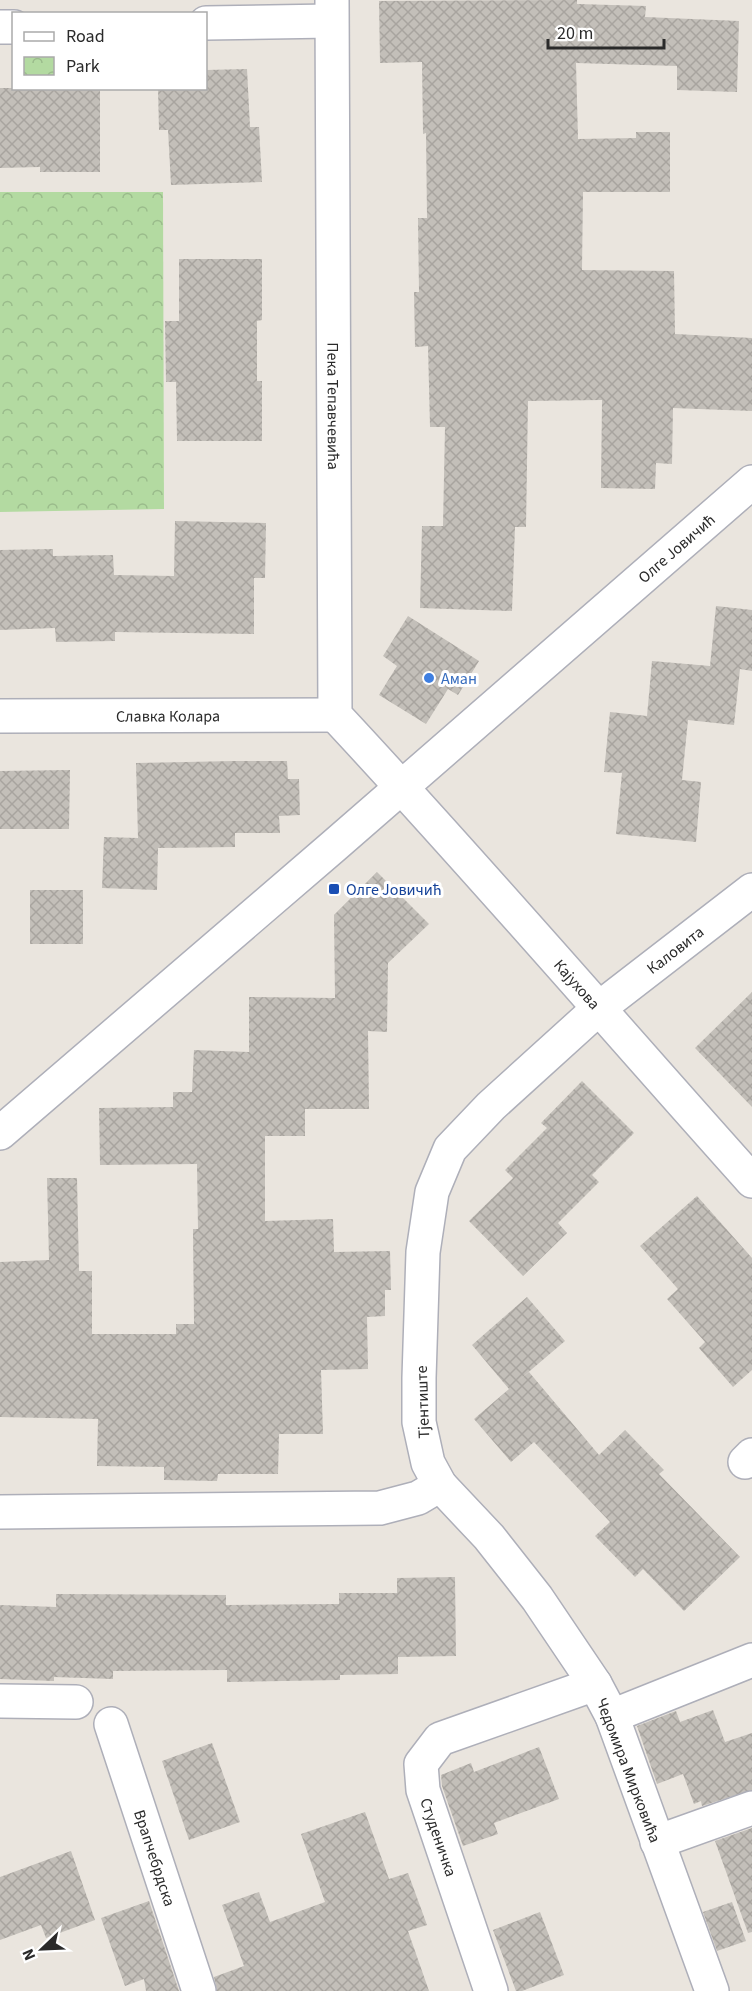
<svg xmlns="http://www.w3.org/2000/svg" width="752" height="1991" viewBox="0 0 752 1991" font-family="'Source Sans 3',sans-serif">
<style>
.park{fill:url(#park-crowns)}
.building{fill:url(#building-cross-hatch)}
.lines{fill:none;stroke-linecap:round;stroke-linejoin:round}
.minor-casing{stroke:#aeafb9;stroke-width:36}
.minor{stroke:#fff;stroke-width:33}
.shop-dot{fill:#3f7fe0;stroke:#fff;stroke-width:2}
.transit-dot{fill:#1a4fb4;stroke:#fff;stroke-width:2}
.labels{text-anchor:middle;stroke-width:6;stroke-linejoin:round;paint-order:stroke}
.street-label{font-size:16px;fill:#2a2a2a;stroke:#fff}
.shop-label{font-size:16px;fill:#366cbe;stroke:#fff;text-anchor:start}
.transit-label{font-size:16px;fill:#164399;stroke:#fff;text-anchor:start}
</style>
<defs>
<pattern id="park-crowns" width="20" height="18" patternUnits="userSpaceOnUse" patternTransform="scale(1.5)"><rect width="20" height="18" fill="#b3daa1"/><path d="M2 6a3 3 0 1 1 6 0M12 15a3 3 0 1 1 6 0" fill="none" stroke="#9abb8b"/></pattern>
<pattern id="building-cross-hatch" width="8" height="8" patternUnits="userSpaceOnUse" patternTransform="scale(1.5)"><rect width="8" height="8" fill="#c3bfb9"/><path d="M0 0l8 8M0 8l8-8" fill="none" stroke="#a8a49f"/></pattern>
</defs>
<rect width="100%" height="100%" fill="#eae5de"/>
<path class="park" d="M0,192H163L164,509L0,512Z"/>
<path class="building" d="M577,0V4L646,6L645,17L739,21L737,92L677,90V66L576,63L578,139L636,138V132H670V192H583L582,270L674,271L675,334L752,338V411L673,408L672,464L656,463L655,489L601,488L602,400L528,401L526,527H515L512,611L420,608L422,526H443L445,427H430L428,346L415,347L414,292H419L418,218H427L426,133L423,134L422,62L380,63L379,1Z
M247,69L250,127H259L262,182L171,185L168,130H159L158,88H206V70Z
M0,88H100V172H40V167L0,168Z
M179,259H262V320L257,321V381H262V441H177L176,382H166L165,321H179Z
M175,521L266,523L265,578H254V634L115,632V641L56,642L55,628L0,630V550L53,549V556L113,555L114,575L174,576Z
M716,606L752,610V671L740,669L734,725L688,720L682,780L701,782L696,842L616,834L622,773L604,772L610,712L647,716L652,661L710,666Z
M408,616L479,661L458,695L448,689L426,724L379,695L397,666L383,656Z
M235,761H287L288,779H299L300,815L279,816L280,833H235V847L158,848L157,890L102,888L104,837L138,838L136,763Z
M70,770L69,829H0V771Z
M377,872L429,924L388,963L387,1032L368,1031L369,1109H305V1136H265V1221L333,1219L334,1252L390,1251L391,1290H385V1316L367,1317L368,1369L321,1370L323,1434H279L278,1474H218L217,1481L164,1480V1467L97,1466L98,1419L0,1417V1262L49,1260L47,1178H77L79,1271H92V1334H176V1324H194L193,1229H198L197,1164L100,1165L99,1108L173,1107V1092H192L194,1050L249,1052V997L335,998L334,915Z
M30,890H83V944H30Z
M752,992V1107L695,1048Z
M582,1081L634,1133L592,1175L599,1182L558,1223L567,1233L523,1276L469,1221L513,1178L505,1170L547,1128L541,1123Z
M697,1196L752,1258V1370L733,1387L699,1348L705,1342L667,1299L678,1289L640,1246Z
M527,1297L565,1341L518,1381L529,1372L599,1455L625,1430L664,1470L659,1474L740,1557L684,1611L643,1569L635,1577L595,1536L610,1522L534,1442L511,1462L474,1419L509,1389L472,1345Z
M455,1577L456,1656L398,1657V1674L340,1675V1680L227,1682V1670L113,1671V1679L54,1677V1681L0,1679V1605L56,1607V1594L226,1595V1605L339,1604V1593H397V1578Z
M713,1710L725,1742L752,1733V1790L702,1806L701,1801L694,1804L683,1774L657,1784L637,1726L676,1711L680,1722Z
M212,1743L240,1822L189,1840L162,1761Z
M539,1747L559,1799L494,1823L498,1834L463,1846L442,1786L441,1775L471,1763L474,1772Z
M365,1812L389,1879L408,1873L427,1925L408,1931L429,1991H217L214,1977L244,1966L222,1905L259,1892L270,1922L325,1902L301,1834Z
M752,1828V1932L748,1933L715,1841Z
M71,1851L95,1920L46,1938L41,1925L0,1940V1877Z
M149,1901L179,1991H146L144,1979L125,1986L101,1918Z
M732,1902L746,1941L717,1951L703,1912Z
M540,1912L564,1975L522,1991H516L493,1930Z"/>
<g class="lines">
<g class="minor-casing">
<g id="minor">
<path id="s1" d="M332,0L335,715C477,867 613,1026 752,1181"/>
<path d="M206,23L331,21"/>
<path d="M0,27H14"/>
<path id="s2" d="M0,716L335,715"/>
<path id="s3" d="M0,1133L335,845L752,482"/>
<path d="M745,1462L752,1455"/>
<path d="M0,1512L380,1508L418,1498L440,1485"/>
<path d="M0,1701L76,1702"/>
<path d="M612,1716L752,1660"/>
<path id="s4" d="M111,1724L199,1991"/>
<path d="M657,1842L752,1808"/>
<path d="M491,1991L423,1790L421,1764L440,1739L595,1684"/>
<path id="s5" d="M712,1991L612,1716L595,1684L537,1598L489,1537L440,1485L428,1463L419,1422V1378L423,1252L432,1192L450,1149L491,1106L598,1009L752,890"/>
</g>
</g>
<use href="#minor" class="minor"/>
</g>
<circle class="shop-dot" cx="429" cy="678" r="6"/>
<rect class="transit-dot" x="328" y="883" width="12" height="12" rx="3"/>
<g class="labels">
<g class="street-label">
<text dy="6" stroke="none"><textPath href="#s1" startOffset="406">Пека Тепавчевића</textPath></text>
<text dy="6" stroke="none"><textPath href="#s3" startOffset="894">Олге Јовичић</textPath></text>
<text dy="6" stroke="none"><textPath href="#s2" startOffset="168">Славка Колара</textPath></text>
<text dy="6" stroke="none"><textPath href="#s5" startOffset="1227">Каловита</textPath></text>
<text dy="6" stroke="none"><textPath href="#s1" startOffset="1077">Кајухова</textPath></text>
<text transform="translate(422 1402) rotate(-92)" y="6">Тјентиште</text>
<text transform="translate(629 1770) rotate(69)" y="6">Чедомира Мирковића</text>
<text transform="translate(439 1837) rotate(71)" y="6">Студеничка</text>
<text dy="6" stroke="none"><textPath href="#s4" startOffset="141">Врапчебрдска</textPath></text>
</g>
<g class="shop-label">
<text x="441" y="684">Аман</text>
</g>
<g class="transit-label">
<text x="346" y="895">Олге Јовичић</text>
</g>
</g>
<rect x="12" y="12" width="195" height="78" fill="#ffffff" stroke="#aaaaaa" stroke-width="1.5"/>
<rect x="24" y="32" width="30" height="9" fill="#ffffff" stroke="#aaaaaa" stroke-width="1.5"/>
<text x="66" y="42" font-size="18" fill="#2a2a2a">Road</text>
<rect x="24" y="57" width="30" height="18" fill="url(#park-crowns)" stroke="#aaaaaa" stroke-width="1.5"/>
<text x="66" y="72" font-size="18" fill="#2a2a2a">Park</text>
<g transform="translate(42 1949) rotate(247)" stroke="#ffffff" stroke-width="4.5" paint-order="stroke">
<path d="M0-4.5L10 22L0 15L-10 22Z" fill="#2a2a2a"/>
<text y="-9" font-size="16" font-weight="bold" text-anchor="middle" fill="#2a2a2a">N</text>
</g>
<path d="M548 39v9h116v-9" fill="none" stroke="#2a2a2a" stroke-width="3"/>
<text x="557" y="39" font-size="18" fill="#2a2a2a" stroke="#ffffff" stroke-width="4.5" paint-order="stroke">20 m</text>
</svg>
